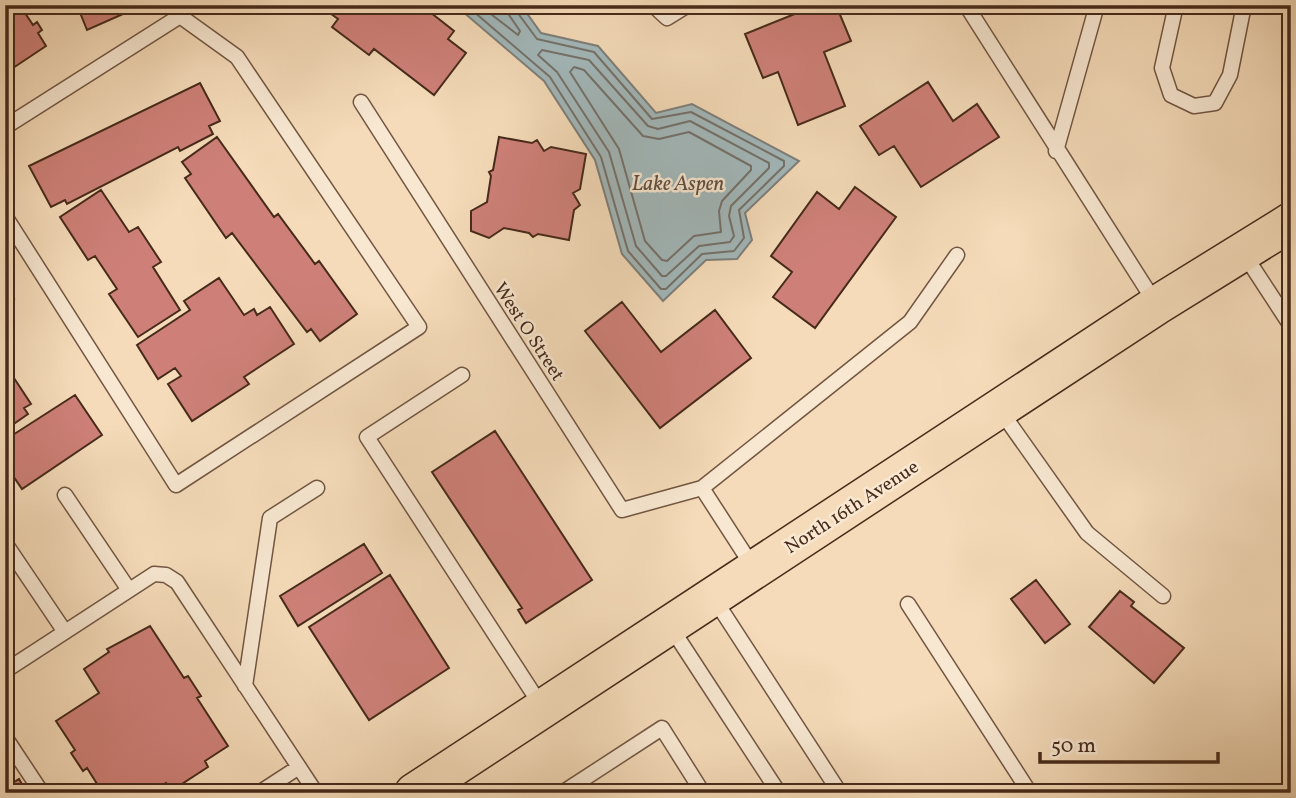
<svg xmlns="http://www.w3.org/2000/svg" width="1296" height="798" viewBox="0 0 1296 798" font-family="Vollkorn,serif">
<style>
.water{fill:#a2b8bb;stroke:#7d7f7b;stroke-width:2}
.lines{fill:none;stroke-linecap:round;stroke-linejoin:round}
.shore{stroke:#74716a;stroke-width:2}
.building{fill:#ce8078;stroke:#462a1a;stroke-width:2}
.lane-casing{stroke:#725642;stroke-width:17}
.primary-casing{stroke:#462a1a;stroke-width:41}
.lane{stroke:#f8e8d2;stroke-width:14}
.primary{stroke:#f5dbb9;stroke-width:38}
.labels{text-anchor:middle;stroke-width:5;stroke-linejoin:round;paint-order:stroke}
.street-label{font-size:19px;fill:#462a1a;stroke:#f8e8d2}
.water-label{font-size:21px;font-style:italic;fill:#5d4e42;stroke:#f8e8d2}
</style>
<rect width="100%" height="100%" fill="#f5dbb9"/>
<filter id="stains"><feTurbulence type="fractalNoise" baseFrequency=".00286" numOctaves="4"/><feColorMatrix values="0 0 0 0 .2 0 0 0 0 .09 0 0 0 0 .02 0 0 0 .5 -.17"/></filter>
<radialGradient id="worn" r=".72"><stop offset=".6" stop-color="#630" stop-opacity="0"/><stop offset="1" stop-color="#630" stop-opacity=".3"/></radialGradient>
<path class="water" d="M455,5H521L541,33L598,46L656,113L692,104L799,161L745,213L752,240L737,259L706,260L663,301L622,254L595,160L544,81Z"/>
<g class="lines">
<path class="shore" d="M466,5L550,77L601,157L628,251L661,289H666L702,254L734,251L744,238L739,210L784,166V161L691,112L652,119L594,52L537,39L517,12L516,5
M479,5L518,35L520,31L509,15L507,5
M542,50L589,60L648,126L658,129L690,121L769,163V168L731,206L729,216L734,236L730,242L699,246L666,276H662L636,246L609,152L557,72L538,55Z
M574,67L584,70L643,136L659,139L689,132L751,166V170L722,201L719,211L721,232L694,236L667,261L662,260L645,241L619,149L570,72Z"/>
</g>
<path class="building" d="M5,5H27L23,10L33,25L37,22L42,30L38,33L46,46L10,70L5,63Z
M77,5H141V6L87,30Z
M319,5H421L454,31L448,39L466,53L434,95L374,49L369,55L332,27L338,19Z
M817,5H836L851,41L824,52L845,106L798,125L778,72L763,78L745,34Z
M928,82L953,121L977,104L999,137L921,187L894,146L879,155L860,126Z
M200,83L220,121L209,126L213,134L180,151L178,147L67,204L65,200L51,207L29,166Z
M217,137L274,217L278,214L315,264L319,261L357,314L320,341L311,329L307,332L232,233L226,238L185,178L191,174L182,162Z
M499,137L532,143L537,140L544,151L551,147L586,154L580,189L573,193L580,205L574,210L569,240L538,234L533,237L529,233L504,228L489,238L471,231V211L487,202L491,176L489,172L493,170Z
M855,187L896,217L815,328L773,297L792,272L771,256L817,192L839,209Z
M101,190L129,232L138,227L161,262L153,267L180,310L138,337L109,294L117,289L95,256L88,260L60,217Z
M219,278L244,315L254,309L257,315L270,307L294,344L244,377L249,384L192,421L168,384L181,376L175,368L158,379L137,345L190,310L184,301Z
M5,286L14,299L5,304Z
M622,302L661,352L715,310L751,358L660,428L585,331Z
M12,375L31,404L24,408L28,414L5,430V378Z
M75,395L102,435L22,489L5,464V440Z
M495,431L592,580L526,623L518,610L522,608L432,472Z
M364,544L382,573L298,626L280,596Z
M390,575L449,668L369,720L309,627Z
M1036,580L1070,624L1045,643L1011,599Z
M1120,591L1134,602L1131,606L1184,648L1154,683L1089,627Z
M150,626L184,678L188,676L201,696L197,698L228,746L205,761L208,767L171,791L166,783L150,793H94L99,787L87,768L83,771L71,753L75,750L56,721L99,693L84,669L109,652L107,649Z
M19,779L27,793H9L5,788Z"/>
<g class="lines">
<g class="lane-casing">
<path id="lane" d="M653,5L667,18L688,5
M966,5L1156,304
M1176,5L1162,68L1171,95L1194,106L1215,103L1230,75L1244,5
M361,102L622,510L702,488L910,322L957,255
M5,127L180,16V5
M1056,151L1097,5
M5,216L176,485L419,327L237,57L180,16
M1244,254L1291,326
M462,375L367,437L542,707
M1000,410L1087,533L1163,596
M702,488L753,567
M65,495L129,590
M5,543L65,632
M713,597L840,793
M908,604L1030,793
M670,626L779,793
M5,671L154,574L166,575L177,582L316,793
M245,686L270,518L317,488
M5,737L42,793
M259,793L299,767
M562,793L662,728L703,793"/>
</g>
<g class="primary-casing">
<path id="primary" d="M414,793L1157,305L1291,222"/>
</g>
<use href="#lane" class="lane"/>
<use href="#primary" class="primary"/>
</g>
<g class="labels">
<g class="street-label">
<text transform="translate(530 331) rotate(57)" y="7">West O Street</text>
<text transform="translate(851 506) rotate(-33)" y="7">North 16th Avenue</text>
</g>
<g class="water-label">
<text x="678" y="190">Lake Aspen</text>
</g>
</g>
<rect width="1296" height="798" fill="none" stroke="#f5dbb9" stroke-width="28"/>
<rect x="7" y="7" width="1282" height="784" fill="none" stroke="#462a1a" stroke-width="3.5"/>
<rect x="14" y="14" width="1268" height="770" fill="none" stroke="#462a1a" stroke-width="2"/>
<path d="M1040 752v10h178v-10" fill="none" stroke="#462a1a" stroke-width="3.5"/>
<text x="1051" y="752" font-size="21" fill="#462a1a" stroke="#f8e8d2" stroke-width="5" paint-order="stroke">50 m</text>
<rect width="100%" height="100%" filter="url(#stains)"/>
<rect width="100%" height="100%" fill="url(#worn)"/>
</svg>
